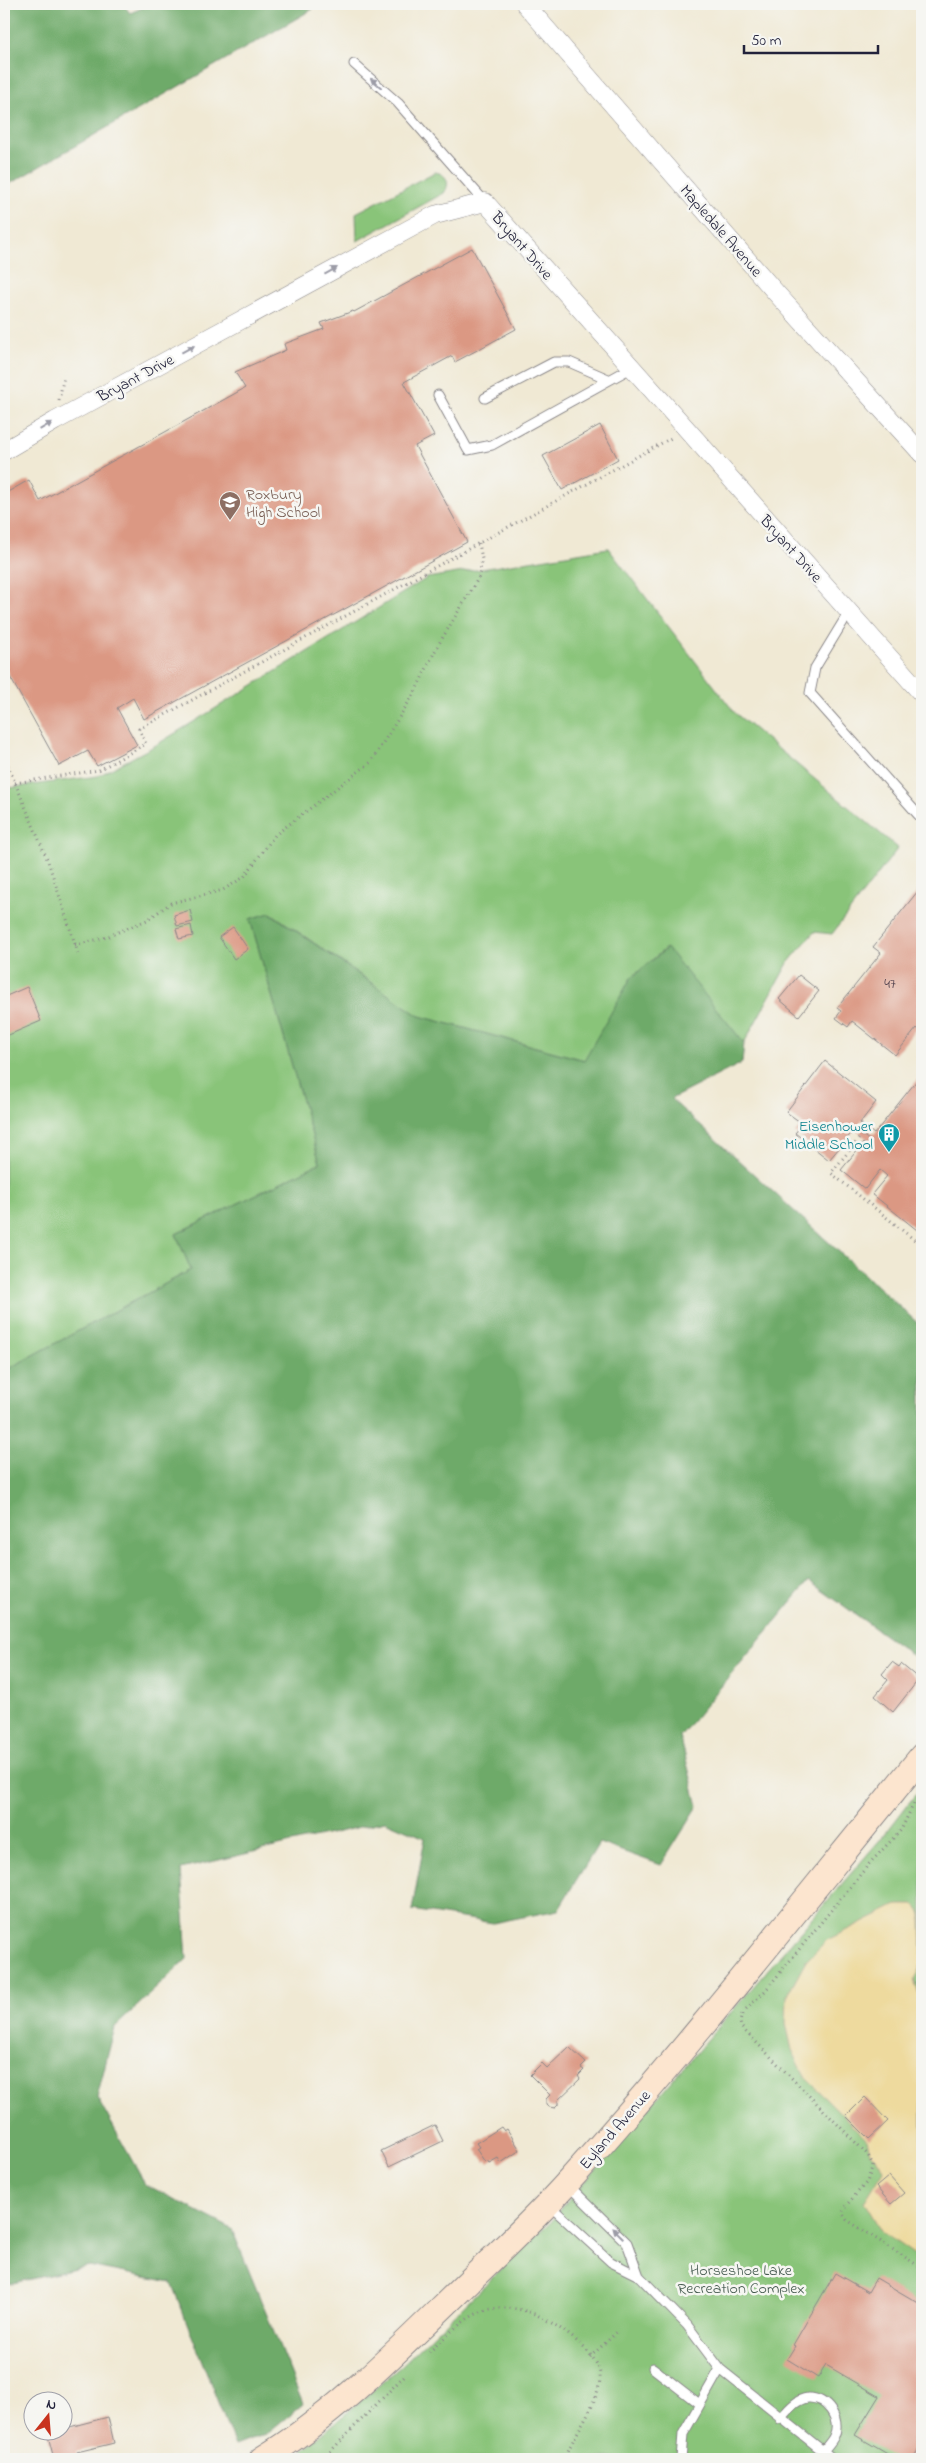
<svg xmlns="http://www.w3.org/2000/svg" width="926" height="2463" viewBox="0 0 926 2463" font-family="'Indie Flower',sans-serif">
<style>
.green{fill:#89c479;stroke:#56735a}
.forest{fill:#6eaa69;stroke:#486652}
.sand{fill:#eeda9e;stroke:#887e6c}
.building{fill:#db9883}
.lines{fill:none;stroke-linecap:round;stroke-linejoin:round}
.lane-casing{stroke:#898688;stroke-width:11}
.street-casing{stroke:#898688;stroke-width:19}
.secondary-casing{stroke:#898688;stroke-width:27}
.path{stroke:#898688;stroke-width:3;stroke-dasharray:1 4;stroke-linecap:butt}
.lane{stroke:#fff;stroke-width:9}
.street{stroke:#fff;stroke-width:18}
.secondary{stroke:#fce5cf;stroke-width:25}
.oneway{fill:#9c9ca7}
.labels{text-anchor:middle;stroke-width:5;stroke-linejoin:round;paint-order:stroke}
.number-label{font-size:14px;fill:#50404d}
.street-label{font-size:16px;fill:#22223b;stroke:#f6f6f2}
.education-label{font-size:16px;fill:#785e54;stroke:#f6f6f2;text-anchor:start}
.culture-label{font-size:16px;fill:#0d838f;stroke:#f6f6f2;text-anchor:end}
.park-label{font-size:16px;fill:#465b51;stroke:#f6f6f2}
</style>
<rect width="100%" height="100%" fill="#f6f6f2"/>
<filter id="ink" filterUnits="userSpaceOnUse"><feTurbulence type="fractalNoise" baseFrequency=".02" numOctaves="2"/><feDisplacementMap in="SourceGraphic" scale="10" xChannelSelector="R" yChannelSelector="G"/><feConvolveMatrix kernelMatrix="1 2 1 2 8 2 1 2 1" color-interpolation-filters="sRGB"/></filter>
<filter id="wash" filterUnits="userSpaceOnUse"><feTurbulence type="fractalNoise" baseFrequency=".0096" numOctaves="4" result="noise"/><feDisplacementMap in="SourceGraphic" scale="20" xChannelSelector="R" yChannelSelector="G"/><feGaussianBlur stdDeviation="1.12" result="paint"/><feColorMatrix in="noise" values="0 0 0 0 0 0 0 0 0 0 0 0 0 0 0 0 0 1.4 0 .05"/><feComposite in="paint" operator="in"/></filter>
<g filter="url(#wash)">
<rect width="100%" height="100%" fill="#f0e9d4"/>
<path class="green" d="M435,172C447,174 451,183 444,193L357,241L356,213Z
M608,548L735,713L898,848L832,934L814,932L788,963L744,1043L666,948L631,978L585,1060L419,1016L271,913L250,919L320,1163L176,1234L191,1270L8,1369L4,1365V786L9,788L98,776L156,745L427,578Z
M922,1786V2459H293L400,2367L552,2220L885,1834Z"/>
<path class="forest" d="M4,4H123L130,13L151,4H309L313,9L4,187Z
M270,913L419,1016L584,1060L631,978L667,948L744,1043L742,1063L671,1099L922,1327V1662L809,1581L680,1736L698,1806L661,1865L599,1843L558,1910L493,1923L412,1910L425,1838L385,1821L181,1869L187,1959L115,2027L97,2097L145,2184L232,2229L303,2404L266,2434L235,2446L171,2282L89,2266L4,2285V1365L8,1369L191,1270L176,1234L320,1163L250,919Z"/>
<path class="sand" d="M897,1905H915L921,1914L922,1964L914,1979L922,2005V2260L882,2232L864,2202L884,2170L870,2152L867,2140L806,2078L792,2050L786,2023L787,1996L806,1961L827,1940Z"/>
<g id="blocks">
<path class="building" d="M472,248L516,329L455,362L452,356L404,382L434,436L415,446L467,542L144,719L133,698L117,708L137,745L97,766L88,751L59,766L4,666V494L29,480L40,501L245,388L235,372L286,350L284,344L324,329L321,323L353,311L354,312Z
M600,425L618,459L562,490L543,456Z
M922,886V1033L917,1028L895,1055L852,1021L848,1027L836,1018L841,1011L837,1008L881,953L873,947Z
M190,910L193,922L177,926L174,915Z
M191,925L193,936L179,939L176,929Z
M233,927L248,949L234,959L219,937Z
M799,975L819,991L799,1016L779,999Z
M27,987L41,1021L4,1037V997Z
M825,1061L876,1102L860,1123L874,1134L922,1074V1234L872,1194L887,1176L880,1170L865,1189L841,1170L863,1143L867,1146L870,1141L855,1129L829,1160L795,1133L803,1124L786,1112Z
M892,1662L899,1667L901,1664L919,1679L893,1712L875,1696L888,1680L882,1674Z
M569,2047L586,2063L581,2068L584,2070L578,2076L580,2079L558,2100V2105L555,2108L549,2107L546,2104V2099L550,2095L530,2075L542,2063L547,2068Z
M865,2097L888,2121L869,2139L846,2116Z
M435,2125L443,2141L389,2167L381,2151Z
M501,2127L504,2131L507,2129L520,2150L501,2163L498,2158L489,2163L487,2160L485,2162L476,2149L479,2147L476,2143Z
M889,2176L904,2193L891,2204L876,2187Z
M835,2273L868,2292L876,2278L922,2305V2442L913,2459H896L855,2435L879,2396L826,2365L818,2378L787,2359L795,2346L793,2345Z
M108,2417L114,2443L77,2452L78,2457L54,2459L47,2432L62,2430V2429Z"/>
</g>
</g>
<g filter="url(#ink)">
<use href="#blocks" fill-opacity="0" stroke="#898688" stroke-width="1"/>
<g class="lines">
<g class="lane-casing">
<path id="lane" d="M354,64L398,103L485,202
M438,395L468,450L492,445L631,368
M485,398L554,362H569L608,379
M849,612L815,668L810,693L922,819
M567,2184L627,2243L639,2276
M548,2204L611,2262L639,2276L687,2325L720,2369L833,2459
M653,2368L698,2403
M780,2419C787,2411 796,2399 808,2398C826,2397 842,2419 834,2436C832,2441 826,2447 823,2451
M681,2459L683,2434L720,2369"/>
</g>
<g class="street-casing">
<path id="street" d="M525,4L777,294L922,454
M4,451L55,421L435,215L485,202L922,694"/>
</g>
<g class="secondary-casing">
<path id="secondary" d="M262,2459C335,2415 400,2348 461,2289C497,2254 534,2220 568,2182C691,2045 805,1899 922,1756"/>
</g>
<path class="path" d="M59,400L64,376
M4,756L48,861L78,953
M15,783L99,770L146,744L139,729L673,437
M75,945L104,938L147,920L171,903L223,890L244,877L275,835L371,762L415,692L437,647L479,577L482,559L479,543
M862,1135L831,1173L922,1246
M915,1983L922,1981
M746,2009L765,1991L869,1864L901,1830L915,1801
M742,2014L740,2022L741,2027L868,2155L873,2165L867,2182L844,2208L843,2214L847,2220L922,2268
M429,2352C446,2337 467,2313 491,2309C503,2307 517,2308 529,2312C549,2318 600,2352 600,2375C601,2401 573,2434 565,2459
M590,2357L617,2332
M323,2459L406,2374"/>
<use href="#lane" class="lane"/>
<use href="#street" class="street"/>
<use href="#secondary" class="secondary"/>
</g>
<defs><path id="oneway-solid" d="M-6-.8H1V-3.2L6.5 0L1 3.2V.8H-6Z" transform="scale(1.25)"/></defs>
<g class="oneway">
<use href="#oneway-solid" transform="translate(376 83) rotate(-139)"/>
<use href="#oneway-solid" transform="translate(331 271) rotate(-29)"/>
<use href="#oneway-solid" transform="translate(188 349) rotate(-28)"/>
<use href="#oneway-solid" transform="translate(46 426) rotate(-31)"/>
<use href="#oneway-solid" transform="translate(618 2233) rotate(-135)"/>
</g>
</g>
<defs>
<g id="school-pin" transform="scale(1.125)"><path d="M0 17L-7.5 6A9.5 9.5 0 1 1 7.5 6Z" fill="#8d6e63" stroke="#f6f6f2"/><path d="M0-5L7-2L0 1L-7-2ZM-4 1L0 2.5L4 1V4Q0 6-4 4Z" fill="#fff"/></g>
<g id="building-pin" transform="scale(1.125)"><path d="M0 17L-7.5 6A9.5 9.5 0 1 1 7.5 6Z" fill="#0f9aa8" stroke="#f6f6f2"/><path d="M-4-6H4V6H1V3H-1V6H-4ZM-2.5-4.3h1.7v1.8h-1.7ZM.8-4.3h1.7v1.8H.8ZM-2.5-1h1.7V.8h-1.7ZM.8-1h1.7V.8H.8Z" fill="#fff"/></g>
</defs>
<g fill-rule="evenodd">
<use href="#school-pin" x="230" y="502"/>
<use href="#building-pin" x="889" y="1134"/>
</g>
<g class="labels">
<g class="number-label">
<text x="890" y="988">47</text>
</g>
<g class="street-label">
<text transform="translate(722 230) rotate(49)" y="6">Mapledale Avenue</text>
<text transform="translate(523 245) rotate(49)" y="6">Bryant Drive</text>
<text transform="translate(135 377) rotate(-28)" y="6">Bryant Drive</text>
<text transform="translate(792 548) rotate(48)" y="6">Bryant Drive</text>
<text transform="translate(614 2129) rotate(-49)" y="6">Eyland Avenue</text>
</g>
<g class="education-label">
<text x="246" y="499">Roxbury<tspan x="246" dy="18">High School</tspan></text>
</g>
<g class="culture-label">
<text x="873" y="1131">Eisenhower<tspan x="873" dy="18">Middle School</tspan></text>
</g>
<g class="park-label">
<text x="741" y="2275">Horseshoe Lake<tspan x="741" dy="18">Recreation Complex</tspan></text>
</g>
</g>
<rect width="926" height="2463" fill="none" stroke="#f6f6f2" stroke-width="20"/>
<g transform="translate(48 2416) rotate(17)"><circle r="24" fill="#f6f6f2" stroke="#a1a1a9"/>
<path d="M0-4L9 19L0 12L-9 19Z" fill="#c8321e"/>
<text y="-8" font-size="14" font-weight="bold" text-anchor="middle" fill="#22223b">N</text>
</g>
<path d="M744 45v8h134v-8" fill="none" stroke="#22223b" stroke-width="2.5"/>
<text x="751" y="45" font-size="15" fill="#22223b" stroke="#f6f6f2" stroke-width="4" paint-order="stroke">50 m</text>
</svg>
